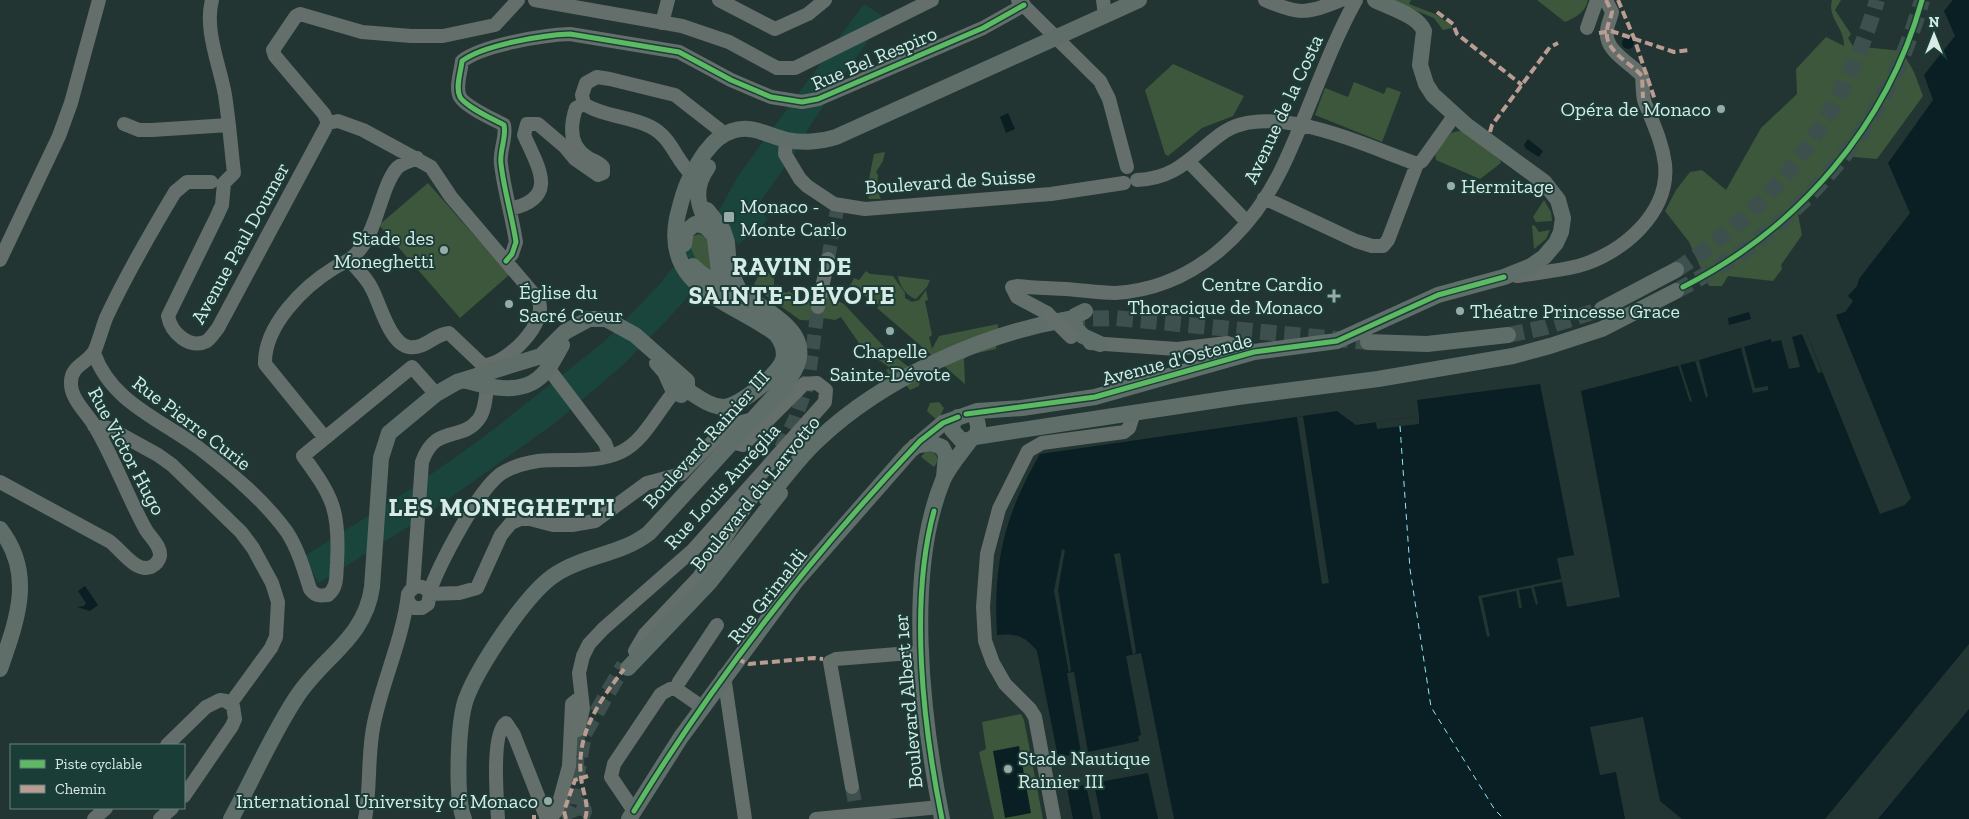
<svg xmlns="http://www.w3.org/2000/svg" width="1969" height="819" viewBox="0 0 1969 819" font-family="'Zilla Slab',serif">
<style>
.built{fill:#1a453d}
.green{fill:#3c573c}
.water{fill:#0a1f23}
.pier{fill:#233532}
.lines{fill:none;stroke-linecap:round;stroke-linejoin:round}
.ferry{stroke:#96e5fb;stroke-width:1;stroke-dasharray:6 5;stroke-linecap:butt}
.minor-tunnel{stroke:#3e504d;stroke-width:14;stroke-dasharray:14 7;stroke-linecap:butt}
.major-tunnel{stroke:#3e504d;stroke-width:16;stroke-dasharray:16 8;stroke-linecap:butt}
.minor{stroke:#646e6a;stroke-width:14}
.major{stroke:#5f6e69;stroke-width:16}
.minor-bridge{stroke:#646e6a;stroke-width:14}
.major-bridge{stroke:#5f6e69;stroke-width:16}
.quiet{stroke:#b99d93;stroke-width:4;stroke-dasharray:8 4;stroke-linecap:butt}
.cycleway-casing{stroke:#1b3d37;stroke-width:8}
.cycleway{stroke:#5cba63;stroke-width:5}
.poi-dot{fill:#98aba7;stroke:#1b3d37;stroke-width:2}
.labels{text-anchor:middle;stroke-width:4;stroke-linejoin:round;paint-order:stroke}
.street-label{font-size:20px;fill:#d7eae6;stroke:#1b3d37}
.poi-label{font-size:20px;fill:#d7eae6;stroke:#1b3d37;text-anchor:start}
.district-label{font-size:25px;font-weight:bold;letter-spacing:1px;fill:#d7eae6;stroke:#1b3d37}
</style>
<rect width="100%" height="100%" fill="#233532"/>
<path class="built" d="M864,4L884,17L806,132L808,134L758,205L768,220L738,245L734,238L680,306L624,364L555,423L422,518L319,583L303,557L406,492L481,439L604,342L658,286L720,209L738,176Z"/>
<path class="green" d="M1389,0H1411L1409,4L1435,14L1451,25L1452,28L1443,30L1434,18Z
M1537,0H1588C1585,13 1576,17 1565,22Z
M1832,0H1841L1835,10L1851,34L1848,38L1853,46L1902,51L1914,72L1923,96L1877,159L1843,156L1797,209L1802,235L1781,265L1782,269L1773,281L1728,276L1722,286H1709L1689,242L1665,211L1676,190L1690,172L1702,170L1726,190L1761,128L1797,94L1796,69L1826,37L1844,46C1845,28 1827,18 1832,0Z
M1173,64L1244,96L1233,116L1202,128L1168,156L1165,154L1145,90Z
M1354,82L1384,94L1387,87L1401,92L1382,142L1315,115L1325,88L1348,97Z
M1458,131L1465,132L1500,160L1501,163L1480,179L1436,160L1435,152L1451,133Z
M885,152L883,161L876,172L878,175L877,190L881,199H869L867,189L874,154Z
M428,183L509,275L460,318L379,225Z
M1544,200L1551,212L1552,221L1536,222L1533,217Z
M1532,225L1535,226L1539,232L1550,230L1546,239L1534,249Z
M699,234L708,239L713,273L696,260L690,246L693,236Z
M763,267L774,279V286L786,293L789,291L802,303L809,295L815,297L827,295L844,304L886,349L920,376L919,386L910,390L897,374L891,378L886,370L890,368L863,349L841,317L835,320L823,318V321L800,320L765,295V293L754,284Z
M866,271L870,274L893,276L905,293V298L912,302L919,300L926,290L928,300L925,301L932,335L929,337L932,349L939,336L998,324L996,349L969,355L964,359L965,384L877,308L879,305L850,286L854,278L859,280Z
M898,276L930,280L927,287L916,299C907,297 899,285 898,276Z
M939,402L944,408L938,421L927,411L930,403Z
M927,450C936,452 941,459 934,467L921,457Z
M1021,714L1024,720L1043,819H994L979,752L986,749L982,722Z"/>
<path class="water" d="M1953,0H1969V644L1825,819H1682L1660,801L1643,717L1590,727L1600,775L1616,772L1625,819H1174L1141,653L1126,656L1141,735L1138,736L1139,741L1088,752L1074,672L1067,673L1081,753L1058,757L1037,651C1025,636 1016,633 997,635C993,563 1004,516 1040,454L1337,411L1356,425L1419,416L1417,400L1540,384L1574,555L1557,558L1567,607L1620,597L1581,391L1699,360L1805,329L1880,514L1905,505L1911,498L1836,315L1845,312L1853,301L1848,296L1857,286L1859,279L1910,213L1888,163L1933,100L1924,75L1955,36L1944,11Z
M1622 43a6 6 0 1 1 12 0a6 6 0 1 1-12 0Z
M1008,113L1015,129L1006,133L1000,117Z
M1528,139L1543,151L1539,157L1526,149L1524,145Z
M1749,312L1751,319L1729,325L1728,318Z
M85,586L98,605L90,611L77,607L84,606L86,603L78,591Z
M1969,709V819H1878Z
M1019,746L1031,813L1005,818L993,751Z
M1148,773L1158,819H1101L1094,783Z
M1086,785L1093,819H1073L1067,788Z"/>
<path class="pier" d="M1805,329L1822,372L1818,373L1802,334L1792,337L1800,367L1789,369L1781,340L1772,342L1770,338Z
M1744,346L1755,388L1768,386V390L1753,393L1741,348Z
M1699,360L1708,396L1706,398L1695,361Z
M1680,364L1692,401L1690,402L1678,365Z
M1303,416L1329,583L1322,584L1297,417Z
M1419,416V424L1377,429L1376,422Z
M1062,549L1065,550L1058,590L1071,670L1069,673L1054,591Z
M1120,553L1136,652L1133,655L1114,554Z
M1561,579L1562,582L1534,587L1538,604L1536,605L1531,588L1519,590L1522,608H1519L1516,591L1482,598L1490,636L1487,637L1478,596Z"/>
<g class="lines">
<path class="ferry" d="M1400,426L1410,569L1431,707L1495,810L1504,819"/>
<path class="minor-tunnel" d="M828,259L839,199
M781,448L795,419L808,384L818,307
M577,771L578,730
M852,787L855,803"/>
<path class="major-tunnel" d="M1676,270C1778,204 1843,117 1877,0
M1676,291C1797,229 1885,133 1922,0
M1069,319L1116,318L1368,342
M1508,335L1546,327L1602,309
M572,804L584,734L624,665
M571,819L567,810L570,805L576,803L582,806L584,811L581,819"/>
<path class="minor" d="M212,0C204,30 220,66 225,95C229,121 231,147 234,173L224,183
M535,0L682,26L729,42L777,68H795L932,0
M719,0L775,29L808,14L825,0
M1018,0L1100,81L1109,99L1127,167
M1103,0L1105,15
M1265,0C1299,15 1307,14 1341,0
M662,23L668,0
M1587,28L1597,0
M584,104L582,95L586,83L597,77L610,79L675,95L725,134
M584,104C604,117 630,116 651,127C671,137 676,160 691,174
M328,123L338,121L363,130L431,167L451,197L538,299C550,322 506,365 484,365
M328,123L324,114L275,56L273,50L296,16L300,14L362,32L411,36H443L495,25L518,0
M124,124L139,130H152L229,125
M786,140L785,154L800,179L807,186L834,204L865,209L1051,194L1124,183
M1189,162L1247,222
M1417,164L1422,161L1454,116
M1137,180C1178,178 1191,156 1221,134C1268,98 1368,147 1417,164
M224,183L222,205L217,216L168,316C171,333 190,350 207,341C211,338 215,332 218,328L328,123
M1264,198L1356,241L1372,246H1383L1388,240L1417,164
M510,209C560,198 538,167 524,135L527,124H538L565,147L575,159L598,175L603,173V167C599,162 593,161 587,157C569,146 570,126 576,108L584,104
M0,260L59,136L71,103L99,0
M350,261C358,270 367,278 372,289C380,304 390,344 409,347C426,349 434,334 449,333L488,370
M506,261L512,254L516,242C512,216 504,190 501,164C499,151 507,137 504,125C493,119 466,107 460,97C455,88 461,71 462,61C483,45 543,35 570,34L679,52L731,80L771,97L802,102L818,99L983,28L1024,5
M1517,276C1537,273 1558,271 1578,266C1622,254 1670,213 1665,164C1662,141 1653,123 1645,103C1642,96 1643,84 1642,76C1631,63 1604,51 1607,31C1607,25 1611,18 1612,12L1606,0
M818,307L828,259
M1047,313L1017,297L1012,287L1017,286C1033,288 1050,288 1066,289C1082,290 1099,293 1115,293C1191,289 1249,235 1281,170C1308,115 1326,54 1356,0
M1090,343L1177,349L1227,343L1239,347L1238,354L1234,357
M94,353C111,402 160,419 199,448C230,472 264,500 287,532C298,549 304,570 310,589C315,596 319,596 328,595C338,587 336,575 337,563C340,511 333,497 303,456L412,367L436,394
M548,368L605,443L610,456
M94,426L109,428L158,455L172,465L241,532L253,548L272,583L278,602L276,637L271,648L231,703
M325,438L265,364C264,326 303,287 334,268C346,261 351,261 361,248C377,228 382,185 397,168C402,163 411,161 417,158
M0,482L109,541C121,549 135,573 151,567C155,565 159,561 160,556C161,546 151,538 146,530C127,496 114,458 94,425C86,412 70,398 71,382C71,365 89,363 95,350C99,340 102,329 106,318C126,275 151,232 175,192L187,182H211
M413,588L422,462C435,424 461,442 478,420C485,412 486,396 487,386
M429,593C439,565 478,489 502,473C513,466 525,463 538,461C565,458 596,464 621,452C644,441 657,412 674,392
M430,594L459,593L477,588L501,535L511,523L520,519H530L553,525H572L595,521L647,483L681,474L724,430L735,424L753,419
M635,651L645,634L699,577L761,484
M724,676L745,819
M676,689L679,682L717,625
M578,730L583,709L579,673L583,656L589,644L603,629L693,550L825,402L826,390L817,383L804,384L743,445L731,442
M167,745L206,707L220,700L226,701L233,706L235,719L232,726L184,796
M852,787L830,662L836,659L922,652
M634,811L611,777L614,764L661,694L670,689H676L702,707
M94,819L106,808
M160,819L172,808
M365,819C371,788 367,755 374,723C383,680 403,638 408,594C414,584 424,584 430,594L428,604L422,608H414L408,602
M498,819C497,801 491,733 506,723L514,735L547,819
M550,819L557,810L569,766L572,704L577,700L582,702
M816,819L940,807
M1054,819L1035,717L1030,709L1005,684L993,663L985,641L983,607L987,554L999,509L1028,451L1042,443L1124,432L1129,428L1134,413"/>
<path class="major" d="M708,167C691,190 699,209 711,232
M707,210L723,230L727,242L729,269L741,294
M684,244L686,231L695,224L705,226L712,233
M1602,309L1676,270
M1085,311L1075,316V328L1083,336L1100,344
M1368,342L1427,344L1508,335
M657,363L665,372L674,392L681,395L687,390
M467,381C489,387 519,395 539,378C549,370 556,356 562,345
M687,390C698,397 709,406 723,407C739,407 778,375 783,360C786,350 782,342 776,334C732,301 663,289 677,218C680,206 683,193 688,182C697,164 711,137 732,131C752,124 768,136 787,140C802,143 821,142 836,137L1139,0
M958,417L953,422L952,430L961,440C973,442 981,434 977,421
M975,437L1238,397L1378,379L1513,356L1550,346L1602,329L1676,291
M915,446L931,443L942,447L946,455L944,477
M767,499C784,479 799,457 819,439C884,378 982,334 1069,319
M0,529C35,574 17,620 0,669
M628,668L709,583L780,493
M231,819C253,779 271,736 296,698C322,657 365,639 372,587L381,458L389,433L436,394L457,382L541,356L565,332L589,319H606L635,335L687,381V390
M464,819C455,797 458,722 466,699C478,667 527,592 556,574C585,555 621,555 649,533L786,383C813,349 796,329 765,309C756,303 746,296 736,290C719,282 706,280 693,266
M629,819L681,737L796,581L910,451L943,423L977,411L1022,408L1095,397L1254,352L1337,341L1438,295L1504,277L1531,266L1544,257L1556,243L1561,232L1563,218L1558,200L1544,182L1466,125L1433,95L1426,84L1420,65L1424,31C1419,16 1389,7 1375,0
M942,819C923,722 904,574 943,480C949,466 962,452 971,439"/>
<path class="minor-bridge" d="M1047,313L1071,337"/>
<path class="major-bridge" d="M715,239L719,272L726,294"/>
<path class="quiet" d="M1606,0L1612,12C1611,18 1607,25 1607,31C1604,51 1631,63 1642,76L1643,98
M1618,0L1634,38L1655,100
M1437,12L1453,24L1457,34L1522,85
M1599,33L1611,31L1674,52L1690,50
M1490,132L1492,125L1550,47L1558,43
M737,659L749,664L814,658L823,659
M534,815V819
M566,819L564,811L575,780L588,776
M585,819C590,805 582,791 581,777C576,733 599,702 624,669"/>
<g class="cycleway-casing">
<path id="cycleway" d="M506,261L512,254L516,242C512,216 504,190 501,164C499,151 507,137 504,125C493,119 466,107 460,97C455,88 461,71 462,61C483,45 543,35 570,34L679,52L731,80L771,97L802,102L818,99L983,28L1024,5
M1683,287C1799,228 1887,126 1922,0
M966,414L1095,397L1254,352L1337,341L1438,295L1504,277
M934,511C909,603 923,725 942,819
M634,811C715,678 813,554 920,441L943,423L958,417"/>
</g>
<use href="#cycleway" class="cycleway"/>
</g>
<g class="poi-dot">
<circle cx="1721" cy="109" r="5"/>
<circle cx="1451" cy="186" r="5"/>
<rect x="723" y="211" width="12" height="12" rx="2.5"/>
<circle cx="444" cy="250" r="5"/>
<path d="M1331.5 288.5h5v5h5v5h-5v5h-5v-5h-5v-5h5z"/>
<circle cx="509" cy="304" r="5"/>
<circle cx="1460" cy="311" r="5"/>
<circle cx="890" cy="331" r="5"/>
<circle cx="1008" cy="769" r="5"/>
<circle cx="548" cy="801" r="5"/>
</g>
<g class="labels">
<g class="street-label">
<text transform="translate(874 58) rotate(-23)" y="7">Rue Bel Respiro</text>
<text transform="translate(1283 109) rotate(-65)" y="7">Avenue de la Costa</text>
<text transform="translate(950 181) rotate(-4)" y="7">Boulevard de Suisse</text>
<text transform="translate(240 243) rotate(-61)" y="7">Avenue Paul Doumer</text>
<text transform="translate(1177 359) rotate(-15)" y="7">Avenue d'Ostende</text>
<text transform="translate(192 423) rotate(37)" y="7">Rue Pierre Curie</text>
<text transform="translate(706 439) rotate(-48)" y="7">Boulevard Rainier III</text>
<text transform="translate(127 451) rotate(62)" y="7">Rue Victor Hugo</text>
<text transform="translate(722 486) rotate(-48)" y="7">Rue Louis Auréglia</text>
<text transform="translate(755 493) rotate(-51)" y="7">Boulevard du Larvotto</text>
<text transform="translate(767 596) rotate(-52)" y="7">Rue Grimaldi</text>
<text transform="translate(908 701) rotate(-95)" y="7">Boulevard Albert 1er</text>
</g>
<g class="poi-label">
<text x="1711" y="116" text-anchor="end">Opéra de Monaco</text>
<text x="1461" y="193">Hermitage</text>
<text x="740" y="213">Monaco -<tspan x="740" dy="23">Monte Carlo</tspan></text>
<text x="434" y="245" text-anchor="end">Stade des<tspan x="434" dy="23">Moneghetti</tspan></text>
<text x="1323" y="291" text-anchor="end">Centre Cardio<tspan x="1323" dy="23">Thoracique de Monaco</tspan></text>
<text x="519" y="299">Église du<tspan x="519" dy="23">Sacré Coeur</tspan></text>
<text x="1470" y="318">Théatre Princesse Grace</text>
<text x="890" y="358" text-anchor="middle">Chapelle<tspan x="890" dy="23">Sainte-Dévote</tspan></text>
<text x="1018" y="765">Stade Nautique<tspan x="1018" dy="23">Rainier III</tspan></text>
<text x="538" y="808" text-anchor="end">International University of Monaco</text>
</g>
<g class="district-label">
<text x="792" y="275">RAVIN DE<tspan x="792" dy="29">SAINTE-DÉVOTE</tspan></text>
<text x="502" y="516">LES MONEGHETTI</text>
</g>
</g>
<rect x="10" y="744" width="175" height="65" fill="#1b3d37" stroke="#66827d"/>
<rect x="20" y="760" width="25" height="8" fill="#5cba63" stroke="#66827d"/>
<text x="55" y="769" font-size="15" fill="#d7eae6">Piste cyclable</text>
<rect x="20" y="785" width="25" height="8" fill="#b99d93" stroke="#66827d"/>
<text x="55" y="794" font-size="15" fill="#d7eae6">Chemin</text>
<g transform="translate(1934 35)" stroke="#1b3d37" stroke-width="4" paint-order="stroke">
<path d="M0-4L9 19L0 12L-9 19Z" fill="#d7eae6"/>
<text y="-8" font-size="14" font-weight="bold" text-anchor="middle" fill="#d7eae6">N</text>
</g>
</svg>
